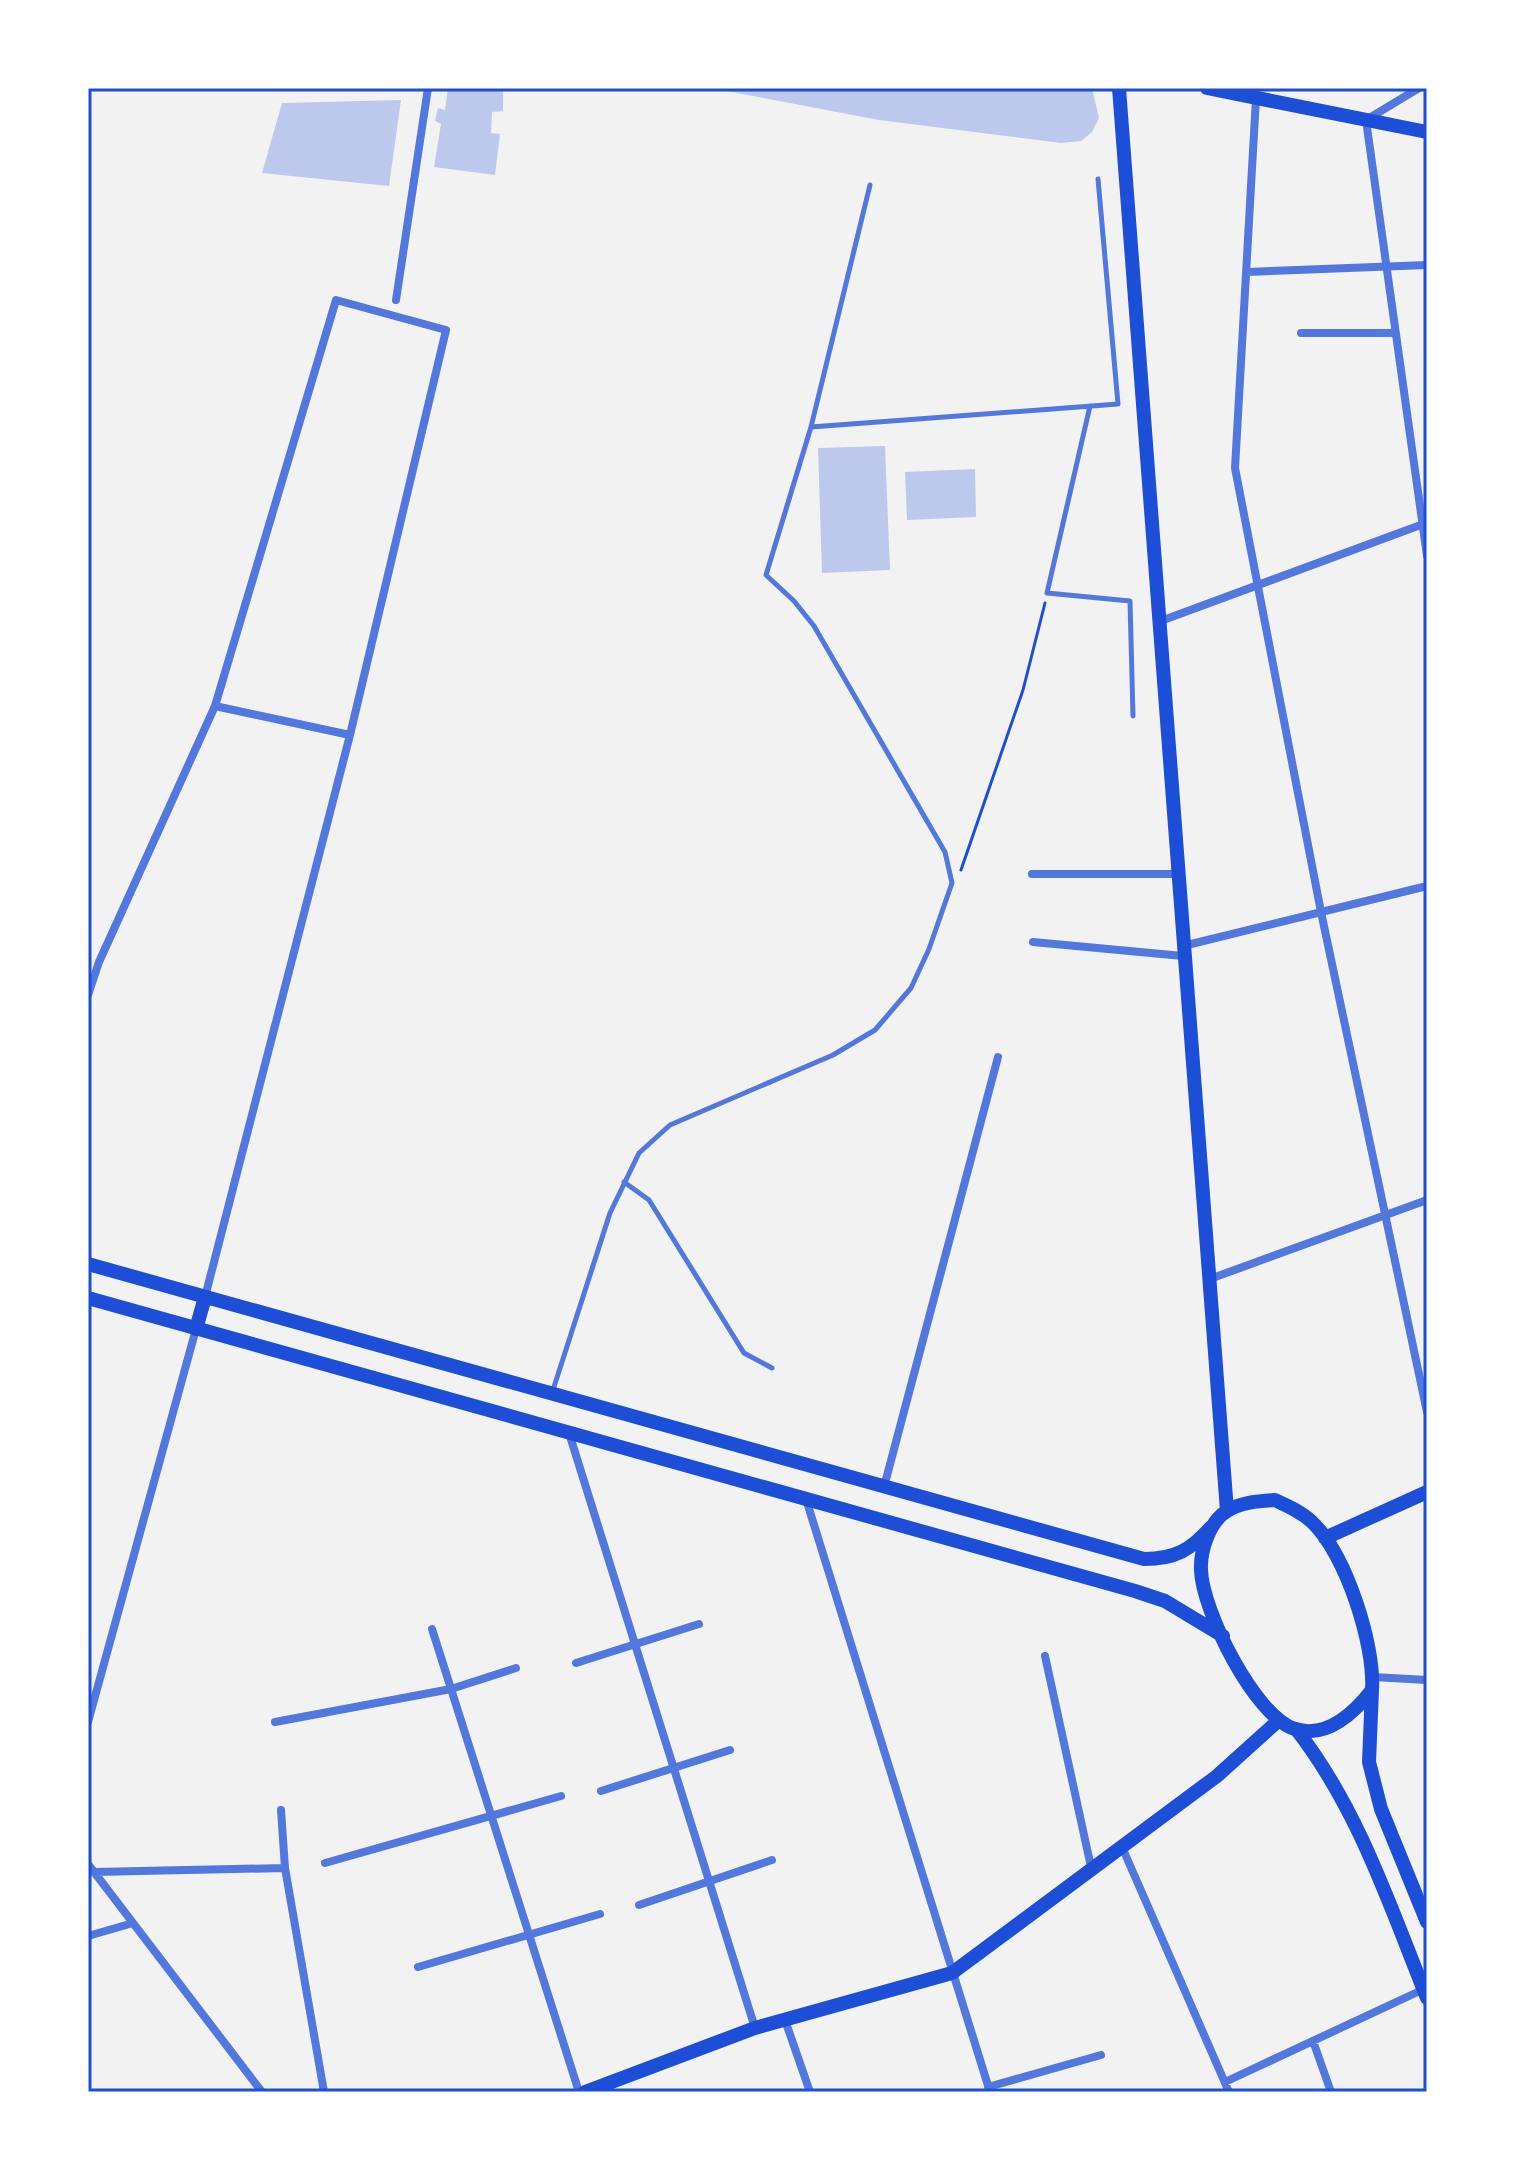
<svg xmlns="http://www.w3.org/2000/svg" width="1515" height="2180" viewBox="0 0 1515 2180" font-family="'Archivo Narrow',sans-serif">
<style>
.building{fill:#bdc9ec}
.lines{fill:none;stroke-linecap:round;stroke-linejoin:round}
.path{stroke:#1d4ed8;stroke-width:3}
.service{stroke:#5277de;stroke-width:5}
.minor{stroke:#5277de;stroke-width:8}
.secondary{stroke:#1d4ed8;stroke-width:14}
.neatline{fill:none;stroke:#1d4ed8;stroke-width:3}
</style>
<rect width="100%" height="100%" fill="#f2f2f2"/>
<path class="building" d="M448,88H503V111L492,112L491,133L500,134L495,175L434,167L441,124L435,121L438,108L445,110Z
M711,88H1092L1099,118L1092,132L1081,141L1061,143L879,120Z
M401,100L389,186L262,173L282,103Z
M885,446L890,570L822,573L818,448Z
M975,469L976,517L907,520L905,472Z"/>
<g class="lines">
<path class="path" d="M961,870L1023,690L1045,603"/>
<path class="service" d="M1090,406L1047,593L1130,601L1133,716
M811,427L870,185
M624,1182L649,1200L744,1353L772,1368
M552,1393L610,1213L639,1153L670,1125L833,1055L875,1030L911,988L929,949L952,883L945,852L814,626L794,601L766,575L811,427L1118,404L1098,179"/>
<path class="minor" d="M1419,88L1366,120L1427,556
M1256,98L1235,468L1321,912L1427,1412
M1247,272L1427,265
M396,300L428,88
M1301,333H1395
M1158,622L1426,523
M1032,874H1177
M1033,942L1183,956
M1183,946L1427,886
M88,995L99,962L215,706
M1207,1280L1427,1200
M205,1297L350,735L446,330L336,300L215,706L350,735
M569,1433L755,2028
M884,1487L998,1057
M806,1499L990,2092
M432,1629L579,2092
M1045,1656L1091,1867
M576,1663L699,1624
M1373,1677L1427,1680
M88,1722L196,1329
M275,1722L451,1689L516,1668
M601,1791L730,1750
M281,1810L285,1868L324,2092
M1122,1847L1229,2092
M325,1863L561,1796
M88,1864L262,2092
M94,1872L285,1868
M639,1905L772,1860
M88,1936L133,1923
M418,1967L600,1914
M785,2020L810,2092
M1313,2041L1331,2092
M1225,2082L1424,1989
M988,2087L1101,2055"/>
<path class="secondary" d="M1119,88L1227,1511
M1207,88L1427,132
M88,1264L1144,1559C1175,1559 1191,1550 1211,1527
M88,1298L1135,1591L1165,1601L1223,1636
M196,1329L205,1297
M1275,1500C1288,1506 1302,1512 1312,1522C1346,1554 1375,1645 1372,1690C1354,1713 1327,1739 1295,1729C1255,1717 1202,1610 1201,1570C1200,1550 1210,1521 1227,1511C1241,1502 1259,1501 1275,1500Z
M1325,1538L1427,1492
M1372,1690L1369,1762L1381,1809L1427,1922
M1296,1729C1358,1808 1390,1906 1427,1998
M585,2092L755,2028L952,1973L1217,1776L1279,1720"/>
</g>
<rect width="1515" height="2180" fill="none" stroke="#ffffff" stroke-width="180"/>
<rect x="90" y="90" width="1335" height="2000" class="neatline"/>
</svg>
